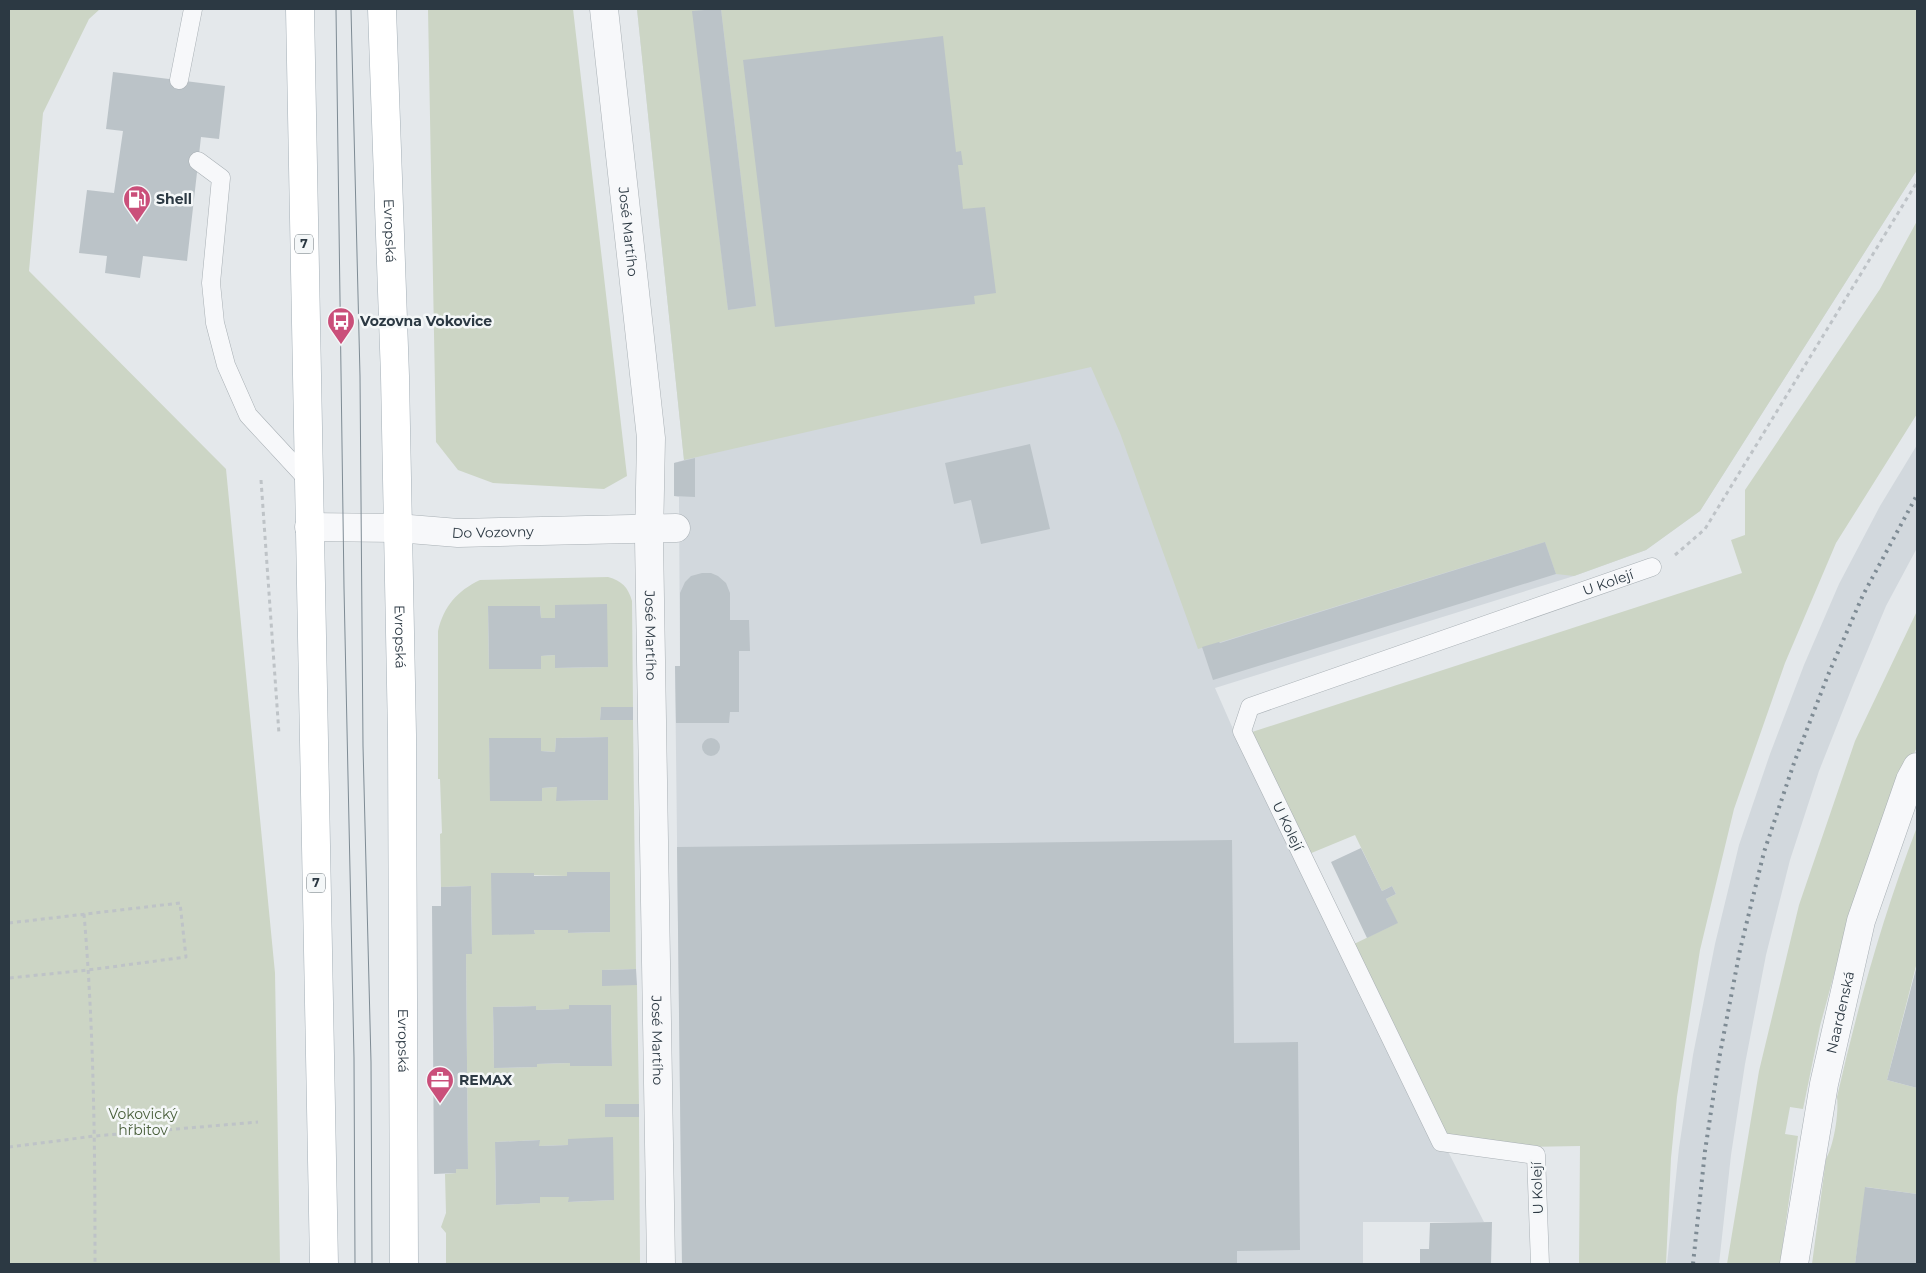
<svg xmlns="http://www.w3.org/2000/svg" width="1926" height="1273" viewBox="0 0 1926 1273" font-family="Montserrat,sans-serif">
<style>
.built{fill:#d2d8dd}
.green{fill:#ccd5c5;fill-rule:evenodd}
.building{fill:#bbc3c8}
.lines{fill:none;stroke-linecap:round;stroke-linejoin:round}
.service-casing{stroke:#a9b0b5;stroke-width:19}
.minor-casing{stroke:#a9b0b5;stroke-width:29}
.primary-casing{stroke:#a4afb7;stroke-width:29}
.path{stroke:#bec3c7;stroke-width:3;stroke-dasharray:4 4;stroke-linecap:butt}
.service{stroke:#f7f8fa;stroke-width:18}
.minor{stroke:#f7f8fa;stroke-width:28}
.primary{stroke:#fff;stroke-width:28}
.tram{stroke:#7e8b94;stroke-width:1}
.rail{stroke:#7e8b94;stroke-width:4;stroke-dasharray:2.5 5;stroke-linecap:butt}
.labels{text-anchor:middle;stroke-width:5;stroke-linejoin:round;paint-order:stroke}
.shield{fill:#f4f7f8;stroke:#687279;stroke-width:1}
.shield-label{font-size:12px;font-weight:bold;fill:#2c3943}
.poi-label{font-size:14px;font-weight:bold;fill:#2c3943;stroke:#f4f7f8;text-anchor:start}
.street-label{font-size:14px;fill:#2c3943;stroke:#f4f7f8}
.park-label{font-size:14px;fill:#485e3a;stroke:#f4f7f8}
</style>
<rect width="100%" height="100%" fill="#e4e8eb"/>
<path class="built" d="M637,9H1917V170L1700,511L1646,550L1574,576L1215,688L1237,738L1484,1222H1363V1264H682L675,666H680L679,497L674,496V463L684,460Z
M1917,445V548L1886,606L1853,685L1819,771L1790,860L1766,955L1745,1064L1731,1155L1719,1264H1667L1679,1148L1693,1055L1715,944L1739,845L1770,754L1804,665L1839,584L1880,506Z"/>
<path class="green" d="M9,9H100L89,19L43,113L29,271L226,469L275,973L280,1264H9Z
M428,9H573L627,476L604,489L493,483L458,470L436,442Z
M637,9H717L693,11L728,310L756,306L721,9H1917V170L1700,511L1646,550L1574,576L1556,574L1545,542L1198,649L1120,433L1091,367L684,460Z
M1917,221V414L1836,543L1785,663L1734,809L1700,950L1677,1097L1671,1158L1666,1264H1579L1580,1146L1516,1147L1446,1145L1350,946L1397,923L1386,899L1396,894L1392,886L1382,891L1355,835L1309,854L1252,732L1742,573L1731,540L1745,535V490L1880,289Z
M608,577C622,581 628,587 632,601L633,707H601L600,720H633L636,969L602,970V985H637L639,1104H605V1116L639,1117L640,1264H446V1233L441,1227L446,1213L445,1174L456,1173V1169H468L466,954H472L471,886L441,887L440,834L442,833L440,779H438V631C444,606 457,591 480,580ZM555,605L607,667L556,668L555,655L541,656V669H489L488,606H540L541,618H555ZM608,737V800L557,801V787L542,788V801H491L489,739L541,738V751L555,752L556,738ZM568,872H610V932L568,933V930H534L535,934L492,874L567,876ZM569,1005H611L612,1065L570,1066V1063L537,1064V1067L494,1068L493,1007L536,1006V1010L569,1009ZM539,1140V1146L568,1145V1140L613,1200L569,1202V1197H540L539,1203L496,1205L495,1142Z
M1917,611V747L1899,786L1842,945L1820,1026L1803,1109L1790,1107L1785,1134L1798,1136L1780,1264H1727L1759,1071L1799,905L1855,741Z
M1917,827V962L1887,1080L1917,1088V1194L1866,1187L1855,1264H1812L1826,1159C1834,1145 1839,1113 1837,1097C1858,1005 1883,915 1917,827Z"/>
<path class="building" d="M717,9H721L756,306L728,310L692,11Z
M943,36L956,152L961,151L963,165H958L963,209L985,207L996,293L974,296L975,304L775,327L743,60Z
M113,72L225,86L219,139L201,137L187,261L143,256L140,278L105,273L107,256L79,253L87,190L114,193L123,131L106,129Z
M1030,444L1050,529L981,544L971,500L954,504L945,463Z
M695,458V497L674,496V463Z
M1545,542L1556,574L1213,680L1202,647L1219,642L1220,643Z
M702,573H711L718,576L726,583L730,593V620H749L750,651H739V712H730L729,723H676L675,666H680V593L685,582L691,576Z
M607,604L608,667L555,668V655L541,656V669H489L488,606H540L541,618H555V605Z
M601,707H633V720H600Z
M608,737V800L556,801L557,787L542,788V801H490L489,738H541V751L555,752L556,738Z
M702 747a9 9 0 1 1 18 0a9 9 0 1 1-18 0Z
M1232,840L1234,1043L1298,1042L1300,1250L1237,1251V1264H682L677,847Z
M1361,848L1382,891L1392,886L1396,894L1386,899L1398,923L1367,938L1331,862Z
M567,872H610V932L568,933V930H534L535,934L492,935L491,873H534V876H567Z
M471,886L472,954H466L468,1169H456V1173L434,1174L432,906H441V887Z
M1917,965V1088L1887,1080Z
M636,969L637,985L602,986V970Z
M569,1005H611L612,1066H570V1063L537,1064V1067L494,1068L493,1007L536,1006V1010L569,1009Z
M605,1104H639V1117H605Z
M613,1137L614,1200L568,1202L569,1197H540V1203L496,1205L495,1142L540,1140L539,1146L568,1145V1139Z
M1865,1187L1917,1194V1264H1855Z
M1492,1222L1491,1264H1420V1249H1429L1430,1223Z"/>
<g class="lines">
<g class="service-casing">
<g id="service">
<path d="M179,80L193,9"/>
<path d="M198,161L221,178L211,283L215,323L226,365L248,415L308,480"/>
<path id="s1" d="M1540,1264L1536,1155L1441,1142L1242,731L1250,707L1652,567"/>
</g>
</g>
<g class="minor-casing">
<g id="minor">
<path id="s2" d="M604,9L651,438L649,539L661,1264"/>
<path id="s3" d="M309,527L397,528L458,533L676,528"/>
<path id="s4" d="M1794,1264L1824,1084L1861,921L1910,780L1917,767"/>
</g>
</g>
<g class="primary-casing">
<g id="primary">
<path d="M300,9L324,1264"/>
<path id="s5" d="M382,9L395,376L402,735L404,1264"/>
</g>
</g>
<path class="path" d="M261,480L279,734
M1675,555L1705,529L1917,182
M84,914C94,1031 95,1147 95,1264
M9,923L180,903L186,957L88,970L9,978
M9,1147L95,1136L258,1122"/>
<use href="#service" class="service"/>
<use href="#minor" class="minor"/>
<use href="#primary" class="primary"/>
<path class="tram" d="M336,9L344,588L354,1058L355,1264
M351,9L360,376L363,746L371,1062L372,1264"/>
<path class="rail" d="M1693,1264L1705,1151L1719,1059L1740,950L1764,852L1794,763L1828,675L1863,595L1917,495"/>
</g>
<defs>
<g id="fuel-pin" transform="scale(1.4375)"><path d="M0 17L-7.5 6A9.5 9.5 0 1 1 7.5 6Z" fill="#ca4f7a" stroke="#f4f7f8"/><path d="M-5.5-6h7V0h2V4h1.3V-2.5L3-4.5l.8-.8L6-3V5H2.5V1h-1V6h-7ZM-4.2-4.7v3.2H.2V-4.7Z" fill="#fff"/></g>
<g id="bus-pin" transform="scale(1.4375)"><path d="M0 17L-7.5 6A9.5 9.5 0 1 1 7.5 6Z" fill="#ca4f7a" stroke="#f4f7f8"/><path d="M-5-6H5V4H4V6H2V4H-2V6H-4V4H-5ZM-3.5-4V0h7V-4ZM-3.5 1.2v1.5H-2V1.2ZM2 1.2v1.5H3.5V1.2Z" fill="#fff"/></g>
<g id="office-pin" transform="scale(1.4375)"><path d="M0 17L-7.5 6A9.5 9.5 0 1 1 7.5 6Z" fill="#ca4f7a" stroke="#f4f7f8"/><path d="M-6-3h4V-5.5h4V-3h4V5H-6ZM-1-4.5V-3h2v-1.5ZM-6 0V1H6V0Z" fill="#fff"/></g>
</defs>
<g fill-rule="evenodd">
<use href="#fuel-pin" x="137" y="199"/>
<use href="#bus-pin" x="341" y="321"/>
<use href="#office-pin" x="440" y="1080"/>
</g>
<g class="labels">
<g class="shield">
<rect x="295" y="234.5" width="18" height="19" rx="4"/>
<rect x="307" y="873.5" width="18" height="19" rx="4"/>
</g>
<g class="shield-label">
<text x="304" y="248">7</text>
<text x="316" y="887">7</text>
</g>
<g class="poi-label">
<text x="156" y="204">Shell</text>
<text x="360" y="326">Vozovna Vokovice</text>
<text x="459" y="1085">REMAX</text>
</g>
<g class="street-label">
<text dy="5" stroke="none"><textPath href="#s5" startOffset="222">Evropská</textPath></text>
<text dy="5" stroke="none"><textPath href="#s2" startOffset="224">José Martího</textPath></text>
<text dy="5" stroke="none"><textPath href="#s3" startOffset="184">Do Vozovny</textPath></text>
<text dy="5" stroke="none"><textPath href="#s1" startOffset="1066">U Kolejí</textPath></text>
<text dy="5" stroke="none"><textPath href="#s2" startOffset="629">José Martího</textPath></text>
<text dy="5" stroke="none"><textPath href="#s5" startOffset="628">Evropská</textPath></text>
<text transform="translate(1288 826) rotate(64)" y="5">U Kolejí</text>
<text dy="5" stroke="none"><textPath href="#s4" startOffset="256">Naardenská</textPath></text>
<text dy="5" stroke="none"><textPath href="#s2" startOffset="1034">José Martího</textPath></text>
<text dy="5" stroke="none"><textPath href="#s5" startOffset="1032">Evropská</textPath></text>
<text transform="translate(1537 1188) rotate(-92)" y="5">U Kolejí</text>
</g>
<g class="park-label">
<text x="143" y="1119">Vokovický<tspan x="143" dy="16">hřbitov</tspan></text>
</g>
</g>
<rect width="1926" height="1273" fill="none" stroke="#2c3943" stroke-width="20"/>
</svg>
